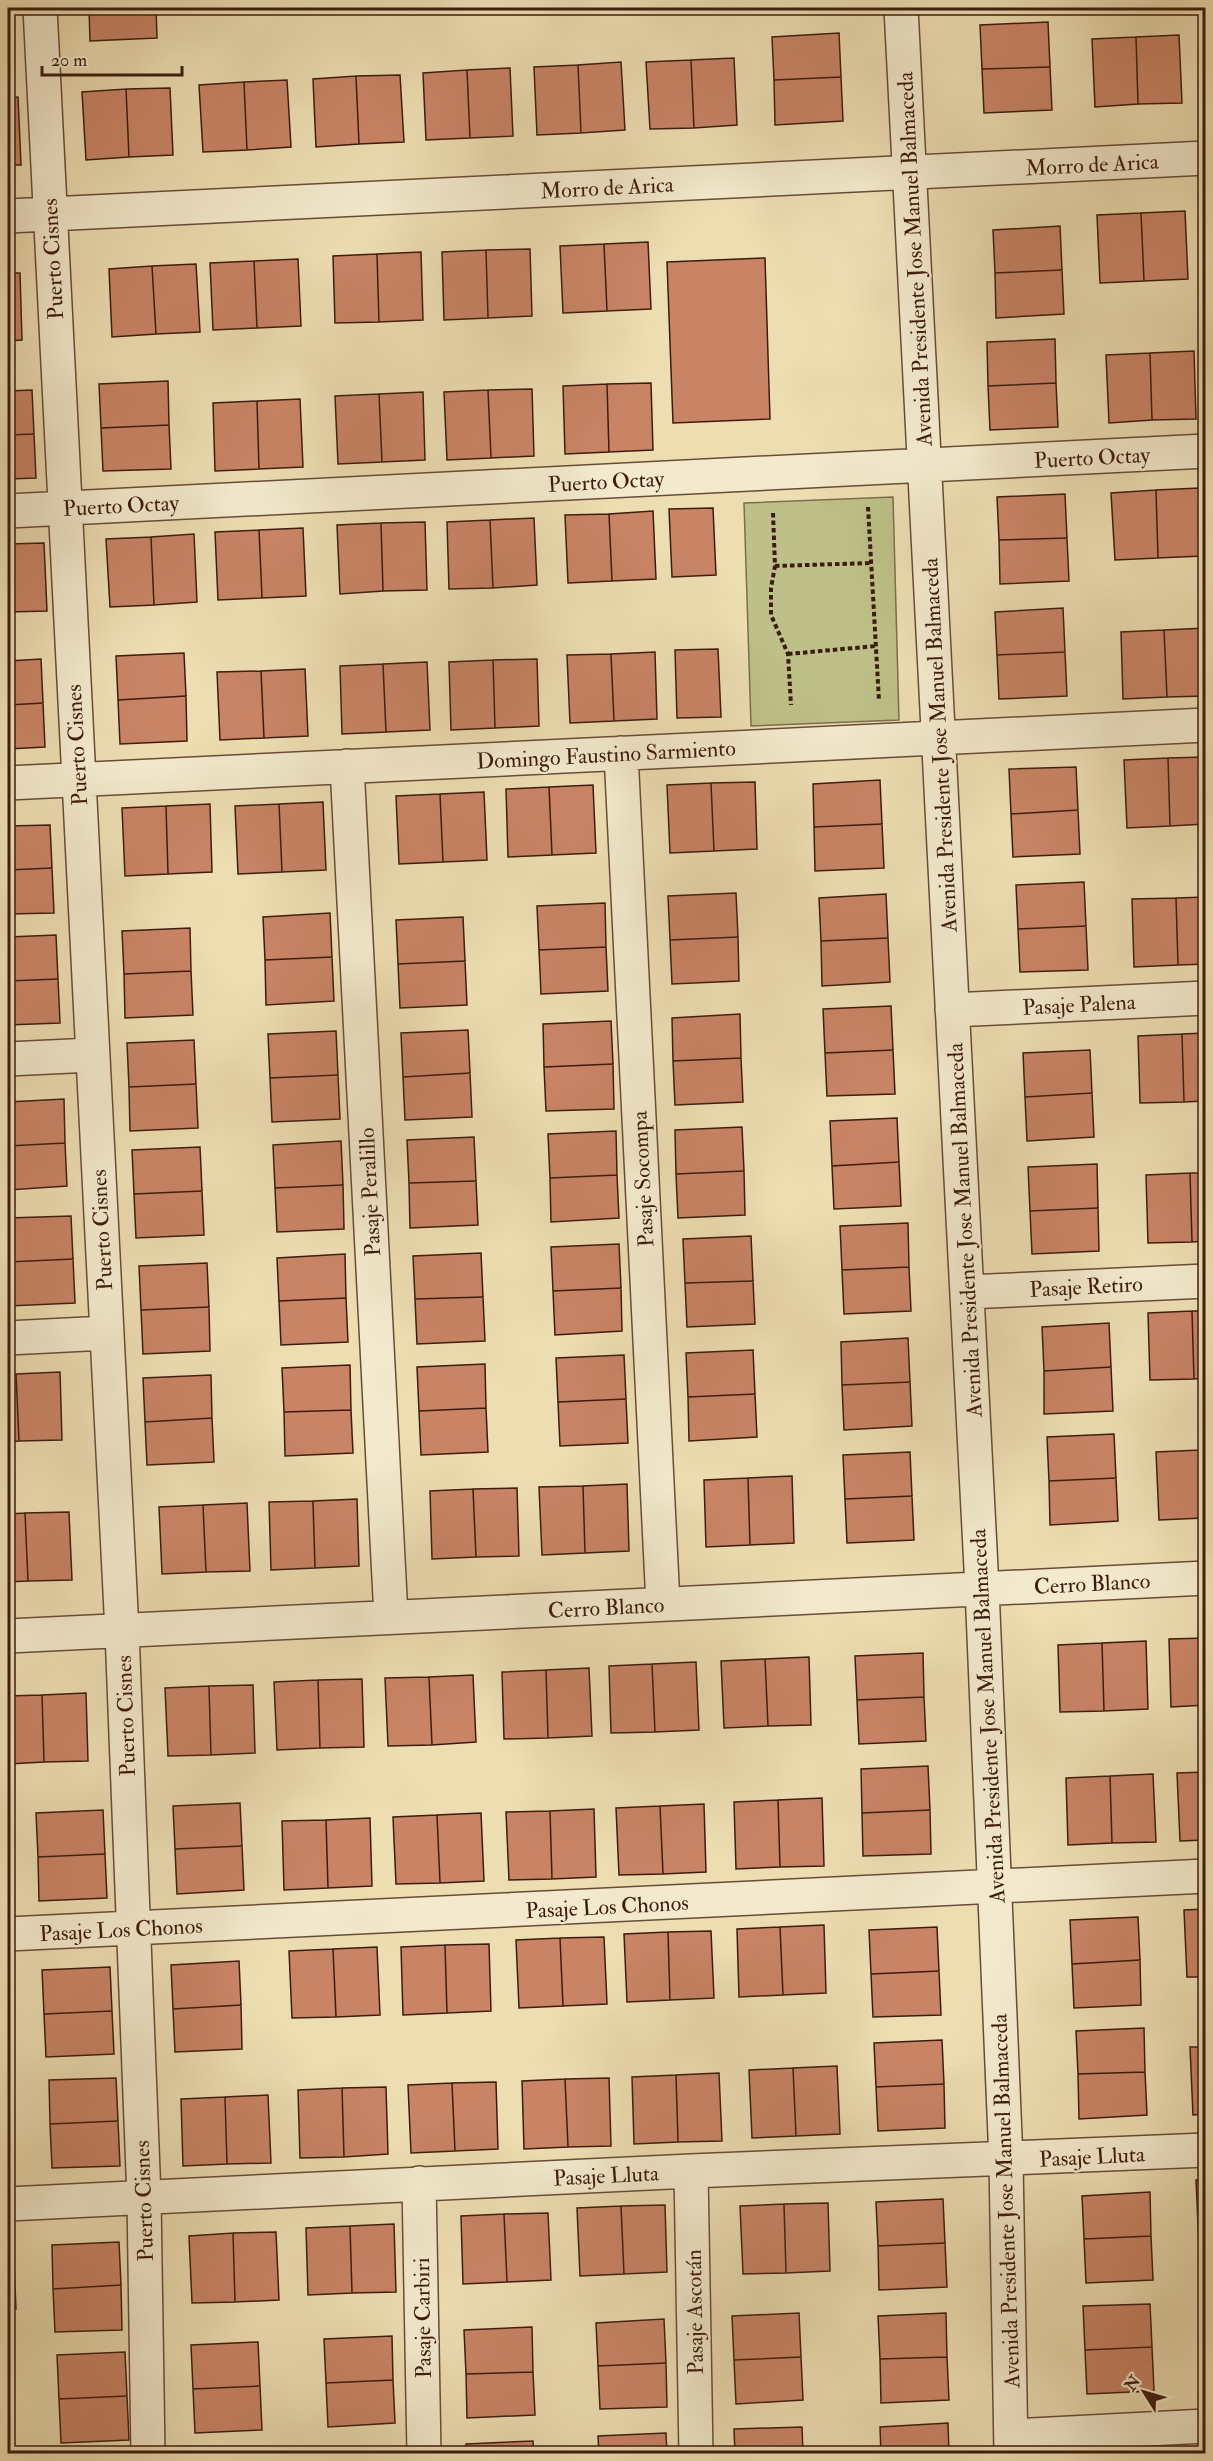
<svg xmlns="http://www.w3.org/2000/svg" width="1213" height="2461" viewBox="0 0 1213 2461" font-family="'IM FELL Double Pica',serif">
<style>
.green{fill:#bdc088;stroke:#7d6e4c;stroke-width:1.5}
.building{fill:#c98466;stroke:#3d1c0f;stroke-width:1.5}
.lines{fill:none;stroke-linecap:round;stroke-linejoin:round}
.street-casing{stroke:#694c38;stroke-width:36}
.path{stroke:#3d1c0f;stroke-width:4;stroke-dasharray:4.5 3;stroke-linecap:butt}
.street{stroke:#f3eacd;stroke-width:33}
.labels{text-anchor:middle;stroke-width:4.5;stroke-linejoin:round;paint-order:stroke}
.street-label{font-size:22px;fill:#3d1c0f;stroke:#f3eacd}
</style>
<rect width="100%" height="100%" fill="#eddeb2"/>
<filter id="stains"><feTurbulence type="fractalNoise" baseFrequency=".00333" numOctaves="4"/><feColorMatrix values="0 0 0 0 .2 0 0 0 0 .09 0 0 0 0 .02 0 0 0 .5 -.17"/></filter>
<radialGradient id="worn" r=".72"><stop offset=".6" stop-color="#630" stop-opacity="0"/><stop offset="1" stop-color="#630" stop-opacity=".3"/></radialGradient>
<path class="green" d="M893,497L899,720L751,726L744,503Z"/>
<path class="building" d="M8,8H10L12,49L8,50Z
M89,8H156L157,38L90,41Z
M1048,22L1050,67L982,69L980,25Z
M839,33L841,77L774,80L772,37Z
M1203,33H1206V91Z
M1179,35L1182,103L1138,104L1136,37Z
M1136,37L1138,104L1095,107L1092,39Z
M734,58L737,125L694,128L691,60Z
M691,60L694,128L650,129L646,62Z
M621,62L625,130L581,133L578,65Z
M578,65L581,133L537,135L534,67Z
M1050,67L1052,110L984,113L982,69Z
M510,68L513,136L470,138L467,70Z
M467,70L470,138L426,140L423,73Z
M400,75L404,142L359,144L356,76Z
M356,76L359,144L316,147L313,79Z
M841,77L843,121L775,125L774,80Z
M287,80L291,147L247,150L244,82Z
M244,82L247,150L203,152L199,85Z
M170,88L173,155L129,157L126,89Z
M126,89L129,157L86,160L82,92Z
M18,97L21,165H8V98Z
M1185,211L1188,279L1144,281L1141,213Z
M1141,213L1144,281L1100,283L1097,215Z
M1060,226L1062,270L995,273L993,230Z
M648,242L651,309L607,311L604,244Z
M604,244L607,311L563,313L560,246Z
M530,249L532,316L488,318L486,250Z
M486,250L488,318L444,320L442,252Z
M421,252L423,320L379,322L377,254Z
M377,254L379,322L335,323L333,256Z
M765,258L770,419L673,423L667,262Z
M298,259L301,326L257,328L254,261Z
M254,261L257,328L213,330L210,263Z
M196,264L200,332L156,334L152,266Z
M152,266L156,334L112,337L109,269Z
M1062,270L1064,314L996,318L995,273Z
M8,273H20L22,340L8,341Z
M1055,339L1056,383L988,386L987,342Z
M1194,351L1196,419L1152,420L1150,353Z
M1150,353L1152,420L1109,423L1106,355Z
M168,381L169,425L101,428L99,384Z
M651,383L653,450L609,452L607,384Z
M1056,383L1058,427L990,430L988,386Z
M607,384L609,452L565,454L563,386Z
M532,389L534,456L491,458L488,390Z
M32,390L34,434L8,435V391Z
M488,390L491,458L447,460L444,392Z
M423,392L425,460L382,462L379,394Z
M379,394L382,462L338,464L335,396Z
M300,399L303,467L259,469L257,401Z
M257,401L259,469L215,471L213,403Z
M169,425L171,469L103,471L101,428Z
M34,434L36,478L8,479V435Z
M1199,488L1202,556L1158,558L1156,490Z
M1156,490L1158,558L1115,560L1111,493Z
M1065,494L1067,538L999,540L997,497Z
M713,508L716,575L672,577L669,509Z
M653,511L656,579L612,581L609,514Z
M609,514L612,581L568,583L565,515Z
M534,518L537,585L493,588L490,520Z
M490,520L493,588L449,589L447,522Z
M425,522L427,590L383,591L381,523Z
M381,523L383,591L340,594L337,525Z
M303,528L306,596L262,598L259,530Z
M259,530L262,598L218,600L215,532Z
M194,534L197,602L154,605L151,537Z
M151,537L154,605L110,607L106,539Z
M1067,538L1069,581L1000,584L999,540Z
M44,543L47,611L8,612V544Z
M1063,608L1065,652L997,655L995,612Z
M1206,628V696L1167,697L1164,630Z
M1164,630L1167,697L1123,699L1121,632Z
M718,649L721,717L677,718L675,650Z
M655,652L657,719L614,721L611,654Z
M1065,652L1067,696L999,699L997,655Z
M184,653L186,696L118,700L116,656Z
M611,654L614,721L570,723L567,655Z
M41,659L43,703L8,705V661Z
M537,659L539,726L495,728L493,660Z
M493,660L495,728L451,730L449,662Z
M427,662L430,730L386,732L383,664Z
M383,664L386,732L342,734L340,666Z
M305,669L308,736L264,738L261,671Z
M261,671L264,738L220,740L217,672Z
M186,696L187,741L120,744L118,700Z
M43,703L45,747L8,749V705Z
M1206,757V824L1170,826L1168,758Z
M1168,758L1170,826L1127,828L1124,760Z
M1076,767L1078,810L1011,814L1009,769Z
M880,780L882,824L814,827L813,784Z
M755,782L757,849L714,851L711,783Z
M711,783L714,851L670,853L667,785Z
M593,785L596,853L552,855L549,787Z
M549,787L552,855L508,857L506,789Z
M484,792L487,860L443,862L440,794Z
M440,794L443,862L399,864L396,796Z
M323,802L326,870L282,872L279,804Z
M210,804L212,872L168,874L166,806Z
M279,804L282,872L238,874L235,806Z
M166,806L168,874L125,876L122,808Z
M1078,810L1080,854L1013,857L1011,814Z
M882,824L884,868L815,871L814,827Z
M50,825L52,868L8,870V826Z
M52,868L54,913L8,914V870Z
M1084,882L1086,926L1018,929L1016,885Z
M736,893L738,937L670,940L668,896Z
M886,894L888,938L821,941L819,898Z
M1206,897V964L1178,965L1176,898Z
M1176,898L1178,965L1134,967L1132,899Z
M605,903L606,947L539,950L537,906Z
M330,913L332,957L265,960L263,917Z
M463,917L465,961L398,964L396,920Z
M1086,926L1088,970L1020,972L1018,929Z
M190,928L191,971L124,974L122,931Z
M56,935L58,979L8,981V937Z
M738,937L739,981L672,984L670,940Z
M888,938L890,982L822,986L821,941Z
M606,947L608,991L541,994L539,950Z
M332,957L334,1001L266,1005L265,960Z
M465,961L467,1005L400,1008L398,964Z
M191,971L193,1015L125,1018L124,974Z
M58,979L60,1023L8,1025V981Z
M891,1006L893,1050L825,1053L823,1009Z
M740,1014L741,1058L673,1061L672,1018Z
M611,1021L613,1064L544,1067L543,1024Z
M468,1030L470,1073L403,1077L401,1033Z
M336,1031L338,1075L270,1078L268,1034Z
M1206,1033V1101L1184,1102L1182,1034Z
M1182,1034L1184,1102L1140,1103L1138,1036Z
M194,1040L196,1084L129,1087L127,1043Z
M893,1050L895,1094L827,1096L825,1053Z
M1090,1050L1092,1093L1025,1097L1023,1053Z
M741,1058L743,1102L675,1105L673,1061Z
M613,1064L614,1109L546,1111L544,1067Z
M470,1073L472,1117L405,1120L403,1077Z
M338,1075L340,1119L272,1122L270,1078Z
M196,1084L198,1128L130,1131L129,1087Z
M1092,1093L1094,1137L1027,1141L1025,1097Z
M64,1099L65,1143L8,1146V1102Z
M897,1118L899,1162L832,1166L830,1121Z
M742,1127L744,1171L676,1174L675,1130Z
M616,1131L617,1175L550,1178L548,1134Z
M474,1137L476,1181L409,1183L407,1140Z
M341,1141L343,1185L275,1188L273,1145Z
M65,1143L67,1186L8,1190V1146Z
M200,1147L202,1191L134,1194L132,1150Z
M899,1162L901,1206L834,1209L832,1166Z
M1097,1164L1098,1208L1030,1211L1028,1167Z
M744,1171L745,1215L678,1218L676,1174Z
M1190,1173L1192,1242L1148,1243L1146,1175Z
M1190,1173H1206V1241L1192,1242Z
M617,1175L619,1218L551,1222L550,1178Z
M476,1181L478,1225L410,1228L409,1183Z
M343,1185L344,1229L277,1232L275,1188Z
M202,1191L204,1235L136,1238L134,1194Z
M1098,1208L1099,1251L1032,1254L1030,1211Z
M71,1216L73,1259L8,1262V1218Z
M908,1223L909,1267L842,1270L840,1226Z
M751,1236L753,1281L685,1283L683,1239Z
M619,1244L621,1288L553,1291L551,1247Z
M481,1253L483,1297L415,1299L413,1256Z
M345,1254L346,1298L279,1301L277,1258Z
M73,1259L75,1303L8,1306V1262Z
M207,1263L209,1307L141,1310L139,1266Z
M909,1267L911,1311L844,1314L842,1270Z
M753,1281L755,1324L687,1327L685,1283Z
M621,1288L622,1331L555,1335L553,1291Z
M483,1297L485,1341L417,1344L415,1299Z
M346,1298L348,1342L281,1345L279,1301Z
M209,1307L210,1351L143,1354L141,1310Z
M1192,1311L1194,1379L1150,1380L1148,1313Z
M1192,1311H1206V1378L1194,1379Z
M1109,1323L1111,1367L1044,1371L1042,1327Z
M908,1338L910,1382L842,1385L841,1342Z
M753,1350L755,1394L688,1397L686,1353Z
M624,1355L626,1399L558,1402L556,1358Z
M485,1364L486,1408L419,1411L417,1367Z
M350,1365L351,1410L284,1412L282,1368Z
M1111,1367L1113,1411L1044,1414V1371Z
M60,1372L62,1440L19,1441L16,1374Z
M8,1374H16L19,1441L8,1442Z
M211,1375L212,1418L145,1422L143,1378Z
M910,1382L912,1426L844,1430L842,1385Z
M755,1394L757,1437L689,1441L688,1397Z
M626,1399L628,1443L560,1446L558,1402Z
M486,1408L488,1452L421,1455L419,1411Z
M351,1410L353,1453L285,1456L284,1412Z
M212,1418L214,1462L147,1465L145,1422Z
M1114,1434L1116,1478L1049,1481L1047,1437Z
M1200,1450L1203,1518L1159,1520L1156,1452Z
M1200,1450H1206V1518H1203Z
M910,1452L912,1496L845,1499L843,1455Z
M792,1476L794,1543L750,1545L748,1478Z
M748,1478L750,1545L706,1547L704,1480Z
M1116,1478L1118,1521L1050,1525L1049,1481Z
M627,1484L629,1551L585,1553L583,1486Z
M583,1486L585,1553L542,1555L539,1487Z
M517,1488L519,1556L476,1557L473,1489Z
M473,1489L476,1557L432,1559L430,1491Z
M912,1496L914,1540L847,1543L845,1499Z
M357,1499L359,1566L315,1568L313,1501Z
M313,1501L315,1568L271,1570L269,1502Z
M247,1503L250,1571L206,1572L203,1505Z
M203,1505L206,1572L162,1574L159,1507Z
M69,1512L72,1580L28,1581L25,1513Z
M25,1513L28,1581L8,1582V1514Z
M1206,1638V1705L1171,1707L1169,1639Z
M1146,1641L1148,1709L1104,1711L1102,1643Z
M1102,1643L1104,1711L1060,1712L1058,1645Z
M923,1653L924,1697L857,1700L855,1656Z
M809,1657L811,1725L768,1726L765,1659Z
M765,1659L768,1726L724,1728L721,1661Z
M696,1662L699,1730L655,1732L652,1664Z
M652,1664L655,1732L611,1733L609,1666Z
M589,1668L592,1736L548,1738L546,1670Z
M546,1670L548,1738L504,1739L502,1672Z
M473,1675L476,1742L432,1745L429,1677Z
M429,1677L432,1745L388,1746L385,1678Z
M362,1679L364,1747L320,1748L318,1680Z
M318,1680L320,1748L277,1750L274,1682Z
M253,1685L255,1753L211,1755L209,1686Z
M209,1686L211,1755L168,1756L165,1688Z
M86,1693L88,1761L44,1762L42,1695Z
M42,1695L44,1762L8,1764V1696Z
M924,1697L926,1741L859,1744L857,1700Z
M928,1766L930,1810L862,1813L861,1769Z
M1206,1772V1840L1180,1841L1177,1773Z
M1153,1774L1156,1842L1112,1843L1110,1776Z
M1110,1776L1112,1843L1068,1845L1066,1778Z
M822,1798L824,1866L780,1867L778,1800Z
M778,1800L780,1867L736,1869L734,1802Z
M240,1803L242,1846L175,1849L173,1806Z
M704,1804L706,1872L663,1874L660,1806Z
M660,1806L663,1874L619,1875L616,1808Z
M594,1809L596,1877L552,1879L550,1811Z
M103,1810L105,1854L38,1857L36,1813Z
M930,1810L931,1854L863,1856L862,1813Z
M550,1811L552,1879L509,1880L506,1812Z
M481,1813L484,1881L440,1883L437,1815Z
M437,1815L440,1883L396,1884L393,1817Z
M370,1818L372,1886L328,1888L326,1820Z
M326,1820L328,1888L284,1890L282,1821Z
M242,1846L244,1890L177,1894L175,1849Z
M105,1854L107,1898L39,1901L38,1857Z
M1206,1909V1977H1187L1184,1910Z
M1138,1917L1140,1960L1072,1964L1070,1920Z
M824,1925L826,1993L783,1995L780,1927Z
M780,1927L783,1995L739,1997L737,1929Z
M937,1927L939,1971L871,1974L869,1930Z
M711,1931L714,1998L670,2000L668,1932Z
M668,1932L670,2000L627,2002L624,1934Z
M604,1937L607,2004L563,2006L560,1938Z
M560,1938L563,2006L519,2008L516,1940Z
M489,1944L491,2011L447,2013L445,1945Z
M445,1945L447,2013L403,2015L401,1947Z
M377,1947L380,2015L336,2017L333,1949Z
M333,1949L336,2017L292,2018L289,1951Z
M1140,1960L1141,2005L1074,2008L1072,1964Z
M239,1961L241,2005L173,2009L171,1965Z
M110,1967L112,2011L44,2014L42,1970Z
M939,1971L941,2015L873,2017L871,1974Z
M241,2005L242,2049L175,2052L173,2009Z
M112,2011L114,2054L46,2057L44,2014Z
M1144,2028L1145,2072L1078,2074L1076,2031Z
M942,2040L944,2084L876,2087L874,2043Z
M1190,2047H1206V2114L1193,2115Z
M837,2066L840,2134L796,2136L793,2068Z
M793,2068L796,2136L752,2138L749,2070Z
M1145,2072L1147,2115L1079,2119L1078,2074Z
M719,2073L722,2141L678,2142L676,2075Z
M676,2075L678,2142L634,2144L632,2077Z
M116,2078L118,2121L50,2124L49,2080Z
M609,2078L611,2146L568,2147L565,2079Z
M565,2079L568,2147L524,2149L522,2081Z
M496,2082L498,2149L455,2151L452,2083Z
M452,2083L455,2151L411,2153L408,2085Z
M944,2084L945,2128L878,2131L876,2087Z
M386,2087L388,2154L344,2157L342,2088Z
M342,2088L344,2157L300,2158L298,2090Z
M268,2095L271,2163L227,2164L225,2097Z
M225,2097L227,2164L183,2166L181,2099Z
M8,2107L11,2175H8Z
M118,2121L120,2166L52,2168L50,2124Z
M1206,2179V2247L1199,2248L1196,2180Z
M1150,2192L1151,2236L1084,2239L1082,2196Z
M943,2199L945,2243L878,2246L876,2202Z
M828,2203L830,2271L786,2273L784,2204Z
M784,2204L786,2273L743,2274L740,2206Z
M665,2205L667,2272L624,2274L621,2206Z
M621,2206L624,2274L580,2276L577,2208Z
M548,2213L551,2280L507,2282L504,2214Z
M504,2214L507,2282L463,2284L461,2216Z
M394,2224L396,2292L352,2293L350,2226Z
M350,2226L352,2293L308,2295L306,2228Z
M276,2232L279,2300L235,2302L233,2233Z
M233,2233L235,2302L192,2303L189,2236Z
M1151,2236L1153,2280L1086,2283L1084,2239Z
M8,2242H13L16,2309L8,2310Z
M119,2242L121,2285L53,2289L52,2245Z
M945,2243L947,2287L879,2290L878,2246Z
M121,2285L122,2330L55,2332L53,2289Z
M1150,2304L1152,2347L1085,2350L1083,2306Z
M799,2313L801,2357L734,2360L732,2316Z
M946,2313L947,2357L880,2359L878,2316Z
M664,2319L666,2363L598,2366L596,2323Z
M532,2327L533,2372L466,2374L464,2330Z
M392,2336L393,2380L326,2383L324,2339Z
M258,2342L260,2386L193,2389L191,2345Z
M1152,2347L1154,2391L1087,2394L1085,2350Z
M125,2352L127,2396L59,2399L57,2355Z
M801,2357L803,2400L736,2404L734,2360Z
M947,2357L949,2400L881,2403L880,2359Z
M666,2363L667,2407L600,2409L598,2366Z
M533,2372L535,2415L467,2418L466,2374Z
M393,2380L395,2423L328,2427L326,2383Z
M260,2386L262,2430L195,2433L193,2389Z
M8,2387L11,2454H8Z
M127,2396L129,2440L61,2443L59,2399Z
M948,2423L949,2454H881L880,2427Z
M802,2427L803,2454H735L734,2429Z
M666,2433L667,2454H599L598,2436Z
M533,2441L534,2454H466V2444Z
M394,2450V2454H326V2452Z"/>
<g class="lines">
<g class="street-casing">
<path id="street" d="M40,8L122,1631L144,2198L148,2454
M901,8L982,1588L1006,2160L1011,2454
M8,216L1206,158
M8,511L1206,451
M621,753L663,1604
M347,766L391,1617
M8,783L1206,725
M952,1010L1206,998
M8,1059L92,1055
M967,1292L1206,1281
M8,1338L106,1333
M8,1636L1206,1578
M8,1934L1206,1876
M691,2171L696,2454
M419,2183L424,2454
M8,2204L691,2171L1206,2150
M1011,2436L1206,2426"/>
</g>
<path class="path" d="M868,507L879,701
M773,513L775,566L771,588V615L788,654L791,705
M775,566L871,563
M788,654L876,646"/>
<use href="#street" class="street"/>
</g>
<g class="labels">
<g class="street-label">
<text transform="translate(1092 164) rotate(-3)" y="8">Morro de Arica</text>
<text transform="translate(607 187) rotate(-3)" y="8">Morro de Arica</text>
<text transform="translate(52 259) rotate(-93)" y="8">Puerto Cisnes</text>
<text transform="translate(914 259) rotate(-93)" y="8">Avenida Presidente Jose Manuel Balmaceda</text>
<text transform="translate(1092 457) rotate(-3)" y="8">Puerto Octay</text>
<text transform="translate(606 481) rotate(-3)" y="8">Puerto Octay</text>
<text transform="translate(121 505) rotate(-3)" y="8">Puerto Octay</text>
<text transform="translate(76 745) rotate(-93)" y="8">Puerto Cisnes</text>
<text transform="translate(939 745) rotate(-93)" y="8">Avenida Presidente Jose Manuel Balmaceda</text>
<text transform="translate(606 754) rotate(-3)" y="8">Domingo Faustino Sarmiento</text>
<text transform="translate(1079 1004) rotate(-3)" y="8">Pasaje Palena</text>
<text transform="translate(642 1179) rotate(-93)" y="8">Pasaje Socompa</text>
<text transform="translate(369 1192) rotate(-93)" y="8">Pasaje Peralillo</text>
<text transform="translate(101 1230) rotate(-93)" y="8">Puerto Cisnes</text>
<text transform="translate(964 1230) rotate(-93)" y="8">Avenida Presidente Jose Manuel Balmaceda</text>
<text transform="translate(1086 1286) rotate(-3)" y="8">Pasaje Retiro</text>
<text transform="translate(1092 1583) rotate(-3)" y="8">Cerro Blanco</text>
<text transform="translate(606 1607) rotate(-3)" y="8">Cerro Blanco</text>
<text transform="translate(125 1716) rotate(-92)" y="8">Puerto Cisnes</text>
<text transform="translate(987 1716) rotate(-93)" y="8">Avenida Presidente Jose Manuel Balmaceda</text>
<text transform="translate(607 1906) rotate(-3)" y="8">Pasaje Los Chonos</text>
<text transform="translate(121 1929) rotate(-3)" y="8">Pasaje Los Chonos</text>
<text transform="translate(1092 2156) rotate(-3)" y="8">Pasaje Lluta</text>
<text transform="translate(606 2175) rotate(-3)" y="8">Pasaje Lluta</text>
<text transform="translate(143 2201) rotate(-92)" y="8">Puerto Cisnes</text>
<text transform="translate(1005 2201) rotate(-92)" y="8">Avenida Presidente Jose Manuel Balmaceda</text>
<text transform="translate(694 2312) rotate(-91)" y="8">Pasaje Ascotán</text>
<text transform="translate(422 2318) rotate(-91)" y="8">Pasaje Carbiri</text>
</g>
</g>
<rect width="1213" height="2461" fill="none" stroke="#eddeb2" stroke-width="30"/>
<rect x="9" y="9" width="1195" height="2443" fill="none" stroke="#3d1c0f" stroke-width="3"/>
<rect x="15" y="15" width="1183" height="2431" fill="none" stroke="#3d1c0f" stroke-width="1.5"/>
<g transform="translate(1144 2392) rotate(307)" stroke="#f3eacd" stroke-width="4.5" paint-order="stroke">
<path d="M0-4.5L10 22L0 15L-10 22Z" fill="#3d1c0f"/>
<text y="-9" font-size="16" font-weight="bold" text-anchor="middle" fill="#3d1c0f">N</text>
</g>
<path d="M42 66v9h140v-9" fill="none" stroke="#3d1c0f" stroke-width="3"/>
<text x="51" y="66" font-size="18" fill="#3d1c0f" stroke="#f3eacd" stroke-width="4.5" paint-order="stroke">20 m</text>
<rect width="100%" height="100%" filter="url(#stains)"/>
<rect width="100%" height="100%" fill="url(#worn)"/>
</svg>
